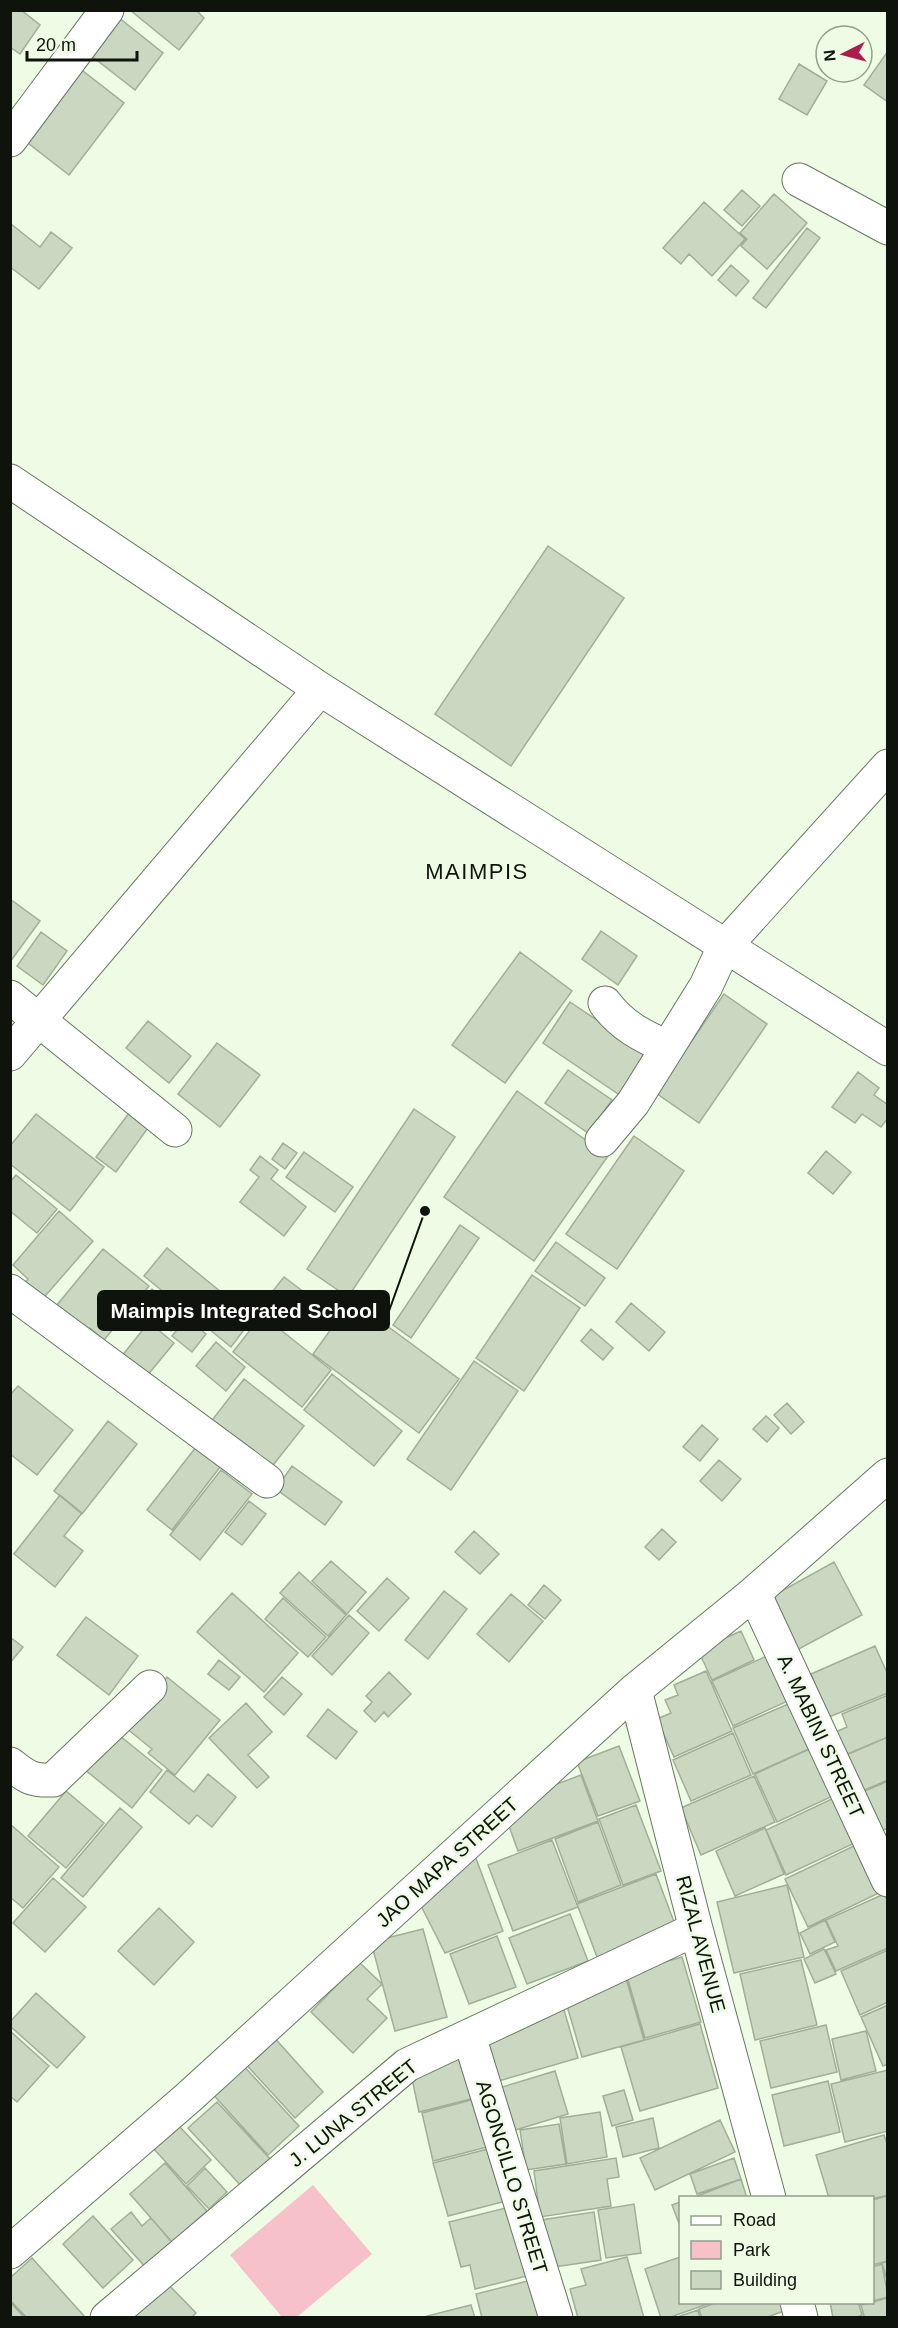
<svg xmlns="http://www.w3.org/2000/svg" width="898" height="2328" viewBox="0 0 898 2328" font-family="Helvetica,sans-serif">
<rect width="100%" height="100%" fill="#eefce5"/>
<path fill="#f6c1c9" d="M313,2185L372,2254L297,2317H282L230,2255Z"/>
<path fill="#cbd8c1" stroke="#a1ae98" stroke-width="1.5" d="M10,10H21L40,25L20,54L10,47Z
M130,10H196L204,18L179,50Z
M113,13L163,53L135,90L84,50Z
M888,51V102L864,85Z
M74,64L124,103L69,175L19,136Z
M799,64L827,81L807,115L779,99Z
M742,190L760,206L742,226L724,210Z
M774,194L807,223L767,269L741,246L747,239L740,233Z
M704,202L745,239L712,276L689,254L681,264L663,248Z
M11,224L40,247L51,232L72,248L39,289L10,267Z
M807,228L820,238L766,308L753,298Z
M731,265L749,281L736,296L718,280Z
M548,546L624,598L511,766L435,714Z
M10,899L40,921L10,962Z
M601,931L637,956L618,985L582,959Z
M41,932L67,951L43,985L17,966Z
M520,952L572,991L505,1083L452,1045Z
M724,994L767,1024L699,1123L656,1093Z
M570,1002L655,1059L627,1100L543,1043Z
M148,1021L191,1056L169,1083L126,1048Z
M217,1043L260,1075L220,1127L178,1094Z
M568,1070L612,1100L588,1133L545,1103Z
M858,1072L879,1088L874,1095L888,1105V1118L881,1127L862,1114L855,1123L832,1107Z
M517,1091L608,1156L534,1261L444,1197Z
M414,1109L455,1137L348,1297L307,1269Z
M129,1113L148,1128L116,1172L96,1157Z
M36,1114L104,1167L70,1211L10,1164V1146Z
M634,1136L684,1171L617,1269L566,1234Z
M283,1143L297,1153L285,1169L272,1159Z
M826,1151L851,1172L833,1194L808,1173Z
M304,1152L353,1187L335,1212L286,1177Z
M260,1156L278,1170L271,1179L306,1207L284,1236L240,1202L259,1177L250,1170Z
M16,1175L57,1209L37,1233L10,1211V1182Z
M59,1211L93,1241L40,1302L22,1286L28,1279L13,1265Z
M460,1225L479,1238L411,1338L393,1325Z
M556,1242L605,1278L585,1306L535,1271Z
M167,1248L253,1318L231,1347L144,1276Z
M103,1249L149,1286L104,1340L90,1328L81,1339L72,1317L57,1305Z
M532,1275L580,1308L524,1391L476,1358Z
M284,1277L305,1293L286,1317L265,1301Z
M152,1289L184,1315L171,1331L139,1304Z
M352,1300L459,1379L419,1433L313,1354Z
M631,1303L665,1332L649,1351L616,1322Z
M262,1315L331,1370L302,1407L233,1352Z
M187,1318L206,1334L192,1352L172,1336Z
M149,1322L174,1343L142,1382L117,1362Z
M591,1329L613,1348L603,1360L581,1341Z
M216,1342L245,1367L226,1391L196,1366Z
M474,1361L518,1391L451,1490L407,1459Z
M332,1374L402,1431L374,1466L304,1410Z
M244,1379L304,1426L270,1469L206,1428Z
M18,1386L73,1430L37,1475L10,1454V1395Z
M787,1403L804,1422L791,1434L774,1415Z
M766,1416L779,1428L767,1442L753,1429Z
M108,1421L137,1444L82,1514L54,1491Z
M702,1425L718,1439L700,1461L683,1447Z
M196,1447L220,1467L172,1530L147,1510Z
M719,1460L741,1479L722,1501L700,1481Z
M292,1466L342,1502L325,1525L276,1489Z
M221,1470L252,1494L200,1560L170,1535Z
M60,1495L82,1513L64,1536L83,1551L55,1587L14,1554Z
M249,1501L266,1514L242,1545L225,1532Z
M662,1529L676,1542L659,1560L645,1547Z
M474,1531L499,1554L480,1574L455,1552Z
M331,1561L366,1592L347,1614L312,1581Z
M834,1562L862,1615L797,1650L769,1598Z
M299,1572L346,1615L328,1636L280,1593Z
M387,1578L409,1598L379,1631L357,1611Z
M544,1585L561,1600L545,1619L528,1605Z
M444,1591L467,1609L428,1659L405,1640Z
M232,1593L298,1653L264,1692L197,1632Z
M511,1594L543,1621L509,1662L477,1634Z
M283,1598L326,1637L308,1657L265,1619Z
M349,1615L369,1633L332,1675L312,1656Z
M86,1617L138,1656L109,1695L57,1655Z
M741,1631L754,1660L712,1680L698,1650Z
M10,1637L23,1647L10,1663Z
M875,1646L888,1675V1693L829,1717L811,1674Z
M769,1655L790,1700L733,1726L712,1681Z
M219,1660L240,1677L229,1690L208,1674Z
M706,1671L732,1731L674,1757L657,1719L671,1713L665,1700L678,1695L674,1685Z
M389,1672L411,1694L388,1717L384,1712L375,1722L364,1711L372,1702L366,1696Z
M167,1677L220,1720L175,1775L148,1753L152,1749L126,1728Z
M282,1677L302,1694L284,1715L264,1697Z
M888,1695V1737L838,1758L829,1735L847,1727L842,1714Z
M793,1702L813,1747L753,1774L733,1728Z
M246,1703L272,1732L248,1755L269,1777L257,1788L209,1738Z
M328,1709L357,1732L336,1759L307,1736Z
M114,1731L162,1770L132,1808L84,1769Z
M733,1733L751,1775L691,1801L673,1760Z
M888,1737V1780L853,1795L837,1759Z
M619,1746L640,1801L598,1816L577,1762Z
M814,1747L835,1795L777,1822L755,1774Z
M167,1770L194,1792L208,1774L236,1797L212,1827L197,1815L189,1824L150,1792Z
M581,1775L598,1821L518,1851L505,1815L520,1798Z
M754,1776L775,1822L701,1855L681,1808Z
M888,1781V1828L870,1836L853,1796Z
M66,1791L104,1823L66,1868L28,1836Z
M836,1797L857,1842L786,1875L766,1830Z
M636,1805L661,1871L623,1885L599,1819Z
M120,1808L142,1827L83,1897L61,1878Z
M598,1822L621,1885L578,1902L555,1839Z
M10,1824L59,1867L23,1908L10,1897Z
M765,1828L784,1874L735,1896L716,1851Z
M552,1840L578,1907L513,1931L488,1865Z
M858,1844L881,1892L808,1927L785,1879Z
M474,1853L503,1931L445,1953L418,1900Z
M656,1874L676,1927L597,1957L577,1904Z
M53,1878L86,1907L45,1952L13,1923Z
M787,1885L804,1957L734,1973L717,1902Z
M884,1894L888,1901V1948L836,1971L826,1950L838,1946L826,1920Z
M159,1908L194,1942L154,1985L118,1951Z
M570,1914L588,1961L527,1984L509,1938Z
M825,1920L835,1942L810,1954L800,1933Z
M423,1929L447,2017L395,2031L371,1942Z
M497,1936L516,1987L469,2004L450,1954Z
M824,1949L836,1974L815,1983L804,1959Z
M888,1950V2002L860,2015L841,1971Z
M682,1957L701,2022L645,2038L626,1973Z
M801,1960L817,2025L755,2040L740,1974Z
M359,1962L382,1984L367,1999L387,2018L353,2053L311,2012Z
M625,1975L644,2040L582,2057L563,1992Z
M36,1993L85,2037L57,2068L10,2026V2022Z
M562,2003L578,2058L495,2082L486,2037Z
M888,2005V2064L883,2066L861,2017Z
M700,2024L718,2088L640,2111L621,2047Z
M826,2025L837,2072L771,2088L760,2041Z
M10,2031L49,2066L17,2102L10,2096Z
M866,2031L876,2071L841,2080L832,2039Z
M271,2034L323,2092L295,2118L242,2060Z
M466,2044L479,2097L419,2112L410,2069Z
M240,2062L299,2126L268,2155L209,2090Z
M888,2070V2131L845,2142L831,2084Z
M555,2071L568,2114L512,2131L499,2088Z
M828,2081L840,2132L784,2146L772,2095Z
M624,2090L633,2120L612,2126L603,2096Z
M479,2098L491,2146L433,2161L422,2113Z
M217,2102L272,2161L243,2188L188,2128Z
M600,2112L607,2157L567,2164L560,2118Z
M653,2118L659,2148L623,2157L616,2127Z
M720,2120L735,2152L655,2190L640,2158Z
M559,2124L566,2164L526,2170L520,2130Z
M178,2125L211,2160L186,2184L153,2148Z
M884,2135L888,2147V2195L872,2199V2198H829L816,2155Z
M492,2148L506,2201L448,2216L433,2163Z
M616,2158L619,2177L607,2179L611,2206L540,2217L534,2171Z
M734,2158L741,2179L697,2194L690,2174Z
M165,2163L207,2211L172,2242L130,2194Z
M205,2168L227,2192L209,2209L187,2186Z
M741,2179L747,2198H692Z
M888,2196V2261L872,2265V2200Z
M680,2202V2226L672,2205Z
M634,2204L641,2253L606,2258L598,2210Z
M510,2207L527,2276L475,2289L470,2265L461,2267L449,2222Z
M131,2212L142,2226L151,2218L175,2246L148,2270L111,2229Z
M594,2212L601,2260L548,2268L541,2220Z
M93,2216L133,2260L103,2288L63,2244Z
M627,2257L644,2318H578L570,2289L586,2285L581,2269Z
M680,2257V2302H713L668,2318H661L645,2269Z
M32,2258L85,2317V2318H27L10,2300V2278Z
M888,2261V2283L882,2263Z
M882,2264L888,2297L872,2301V2267Z
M536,2279L546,2318H482L476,2294Z
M164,2280L196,2313L191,2318H128Z
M888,2298V2318H860L864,2316L861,2305Z
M10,2302L25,2318H10Z
M718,2302H781L784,2311L765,2318H702L699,2309Z
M830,2302H867L859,2305L862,2315L855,2318H833Z
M471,2305L475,2318H427V2316Z
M698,2310L700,2318H681L680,2316Z"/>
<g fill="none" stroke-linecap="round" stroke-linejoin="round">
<g stroke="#697661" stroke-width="35">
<path id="minor" d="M10,140L107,10
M799,180L888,228
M10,481L320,689L888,1049
M10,997L175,1130
M605,1003C621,1025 643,1037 668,1047L706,986L724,947L888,766
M10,1054L320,689
M602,1140L633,1103L668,1047
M10,1291L267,1481
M754,1593L888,1880
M635,1690L696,1929L769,2198
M10,1764C27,1777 31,1781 53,1780L150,1687
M469,2036L556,2318
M10,2252L189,2097L635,1690L754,1593L888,1475
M797,2302L801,2318
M107,2318L407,2065L696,1929"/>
</g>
<use href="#minor" stroke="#fff" stroke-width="33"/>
</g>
<g text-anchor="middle" stroke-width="5" stroke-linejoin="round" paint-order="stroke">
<g font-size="20" fill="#0e130b" stroke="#eefce5">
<text transform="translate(821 1736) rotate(65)" y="7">A. MABINI STREET</text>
<text transform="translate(447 1862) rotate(-42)" y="7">JAO MAPA STREET</text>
<text transform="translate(701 1944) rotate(75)" y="7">RIZAL AVENUE</text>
<text transform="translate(353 2113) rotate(-39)" y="7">J. LUNA STREET</text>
<text transform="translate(512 2177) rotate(73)" y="7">AGONCILLO STREET</text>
</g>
<g font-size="22" letter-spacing="1.5" fill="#0e130b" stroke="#eefce5">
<text x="477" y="879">MAIMPIS</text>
</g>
</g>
<path fill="none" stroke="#0e130b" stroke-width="2" d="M425 1211L389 1311"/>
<circle fill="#0e130b" stroke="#eefce5" stroke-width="2" cx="425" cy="1211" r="6"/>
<rect fill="#0e130b" stroke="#0e130b" stroke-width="2" x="98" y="1291" width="291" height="39" rx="6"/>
<g font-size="21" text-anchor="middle" font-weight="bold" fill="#fff">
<text x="244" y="1318">Maimpis Integrated School</text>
</g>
<rect width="898" height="2328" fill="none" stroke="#0e130b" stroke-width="24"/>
<rect x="679" y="2196" width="195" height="108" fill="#eefce5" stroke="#949f8e" stroke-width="1.5"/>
<rect x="691" y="2216" width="30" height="9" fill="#ffffff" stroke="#949f8e" stroke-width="1.5"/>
<text x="733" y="2226" font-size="18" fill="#0e130b">Road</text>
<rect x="691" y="2241" width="30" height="18" fill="#f6c1c9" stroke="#949f8e" stroke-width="1.5"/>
<text x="733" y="2256" font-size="18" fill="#0e130b">Park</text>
<rect x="691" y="2271" width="30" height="18" fill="#cbd8c1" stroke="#949f8e" stroke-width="1.5"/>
<text x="733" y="2286" font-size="18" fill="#0e130b">Building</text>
<g transform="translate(844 54) rotate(264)"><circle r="28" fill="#eefce5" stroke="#949f8e" stroke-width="1.5"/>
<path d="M0-4.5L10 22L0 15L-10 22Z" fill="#ae1c4b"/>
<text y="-9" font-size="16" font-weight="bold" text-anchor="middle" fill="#0e130b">N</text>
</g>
<path d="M27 51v9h110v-9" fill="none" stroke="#0e130b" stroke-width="3"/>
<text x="36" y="51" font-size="18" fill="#0e130b" stroke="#eefce5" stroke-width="4.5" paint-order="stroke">20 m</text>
</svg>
